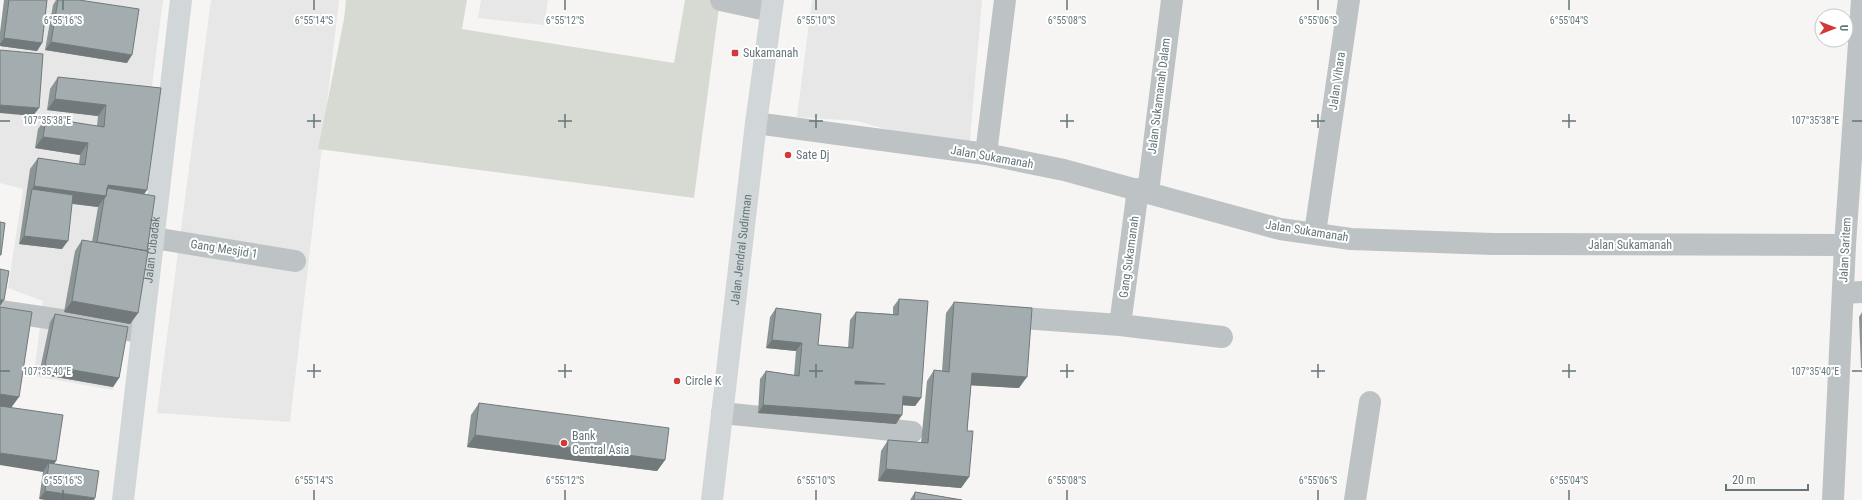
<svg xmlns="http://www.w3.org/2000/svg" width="1862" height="500" viewBox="0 0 1862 500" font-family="'Roboto Condensed',sans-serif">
<rect width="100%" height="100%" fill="#f6f5f3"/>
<path fill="#e6e7e6" d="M7,0H163L113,390L34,376L43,301L8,288L23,189L0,183V58Z
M211,0H339L290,422L157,413Z
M481,0H548L544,25L478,18Z
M812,0H982L969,152L857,121L797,117Z"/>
<path fill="#d7dad2" d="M346,0H467L462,29L674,63L685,0H720L694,198L318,149L344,19Z"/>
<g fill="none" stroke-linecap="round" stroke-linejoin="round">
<path stroke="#bdc2c4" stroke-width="22" d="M721,0L771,11
M756,123L986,154L1064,170L1280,229L1351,239L1493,244L1845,245
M986,154L1005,0
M1148,192L1172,0
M1315,233L1349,0
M154,238L295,261
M1843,293L1862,292
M0,311L142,332
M1022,318L1120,325L1222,337
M1120,325L1138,189
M722,413L912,432
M1355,500L1370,402
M1833,500L1845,245L1862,0"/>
<g stroke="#d1d6d8" stroke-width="22">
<path id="s1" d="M123,500L181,0"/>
<path id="s2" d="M712,500L756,123L773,0"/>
</g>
</g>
<path fill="#8c9596" d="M4,0H47L42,43L37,51L0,46V32Z
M56,0H79L127,63L45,50L53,5Z
M58,77L161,88L144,194L147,251L138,313L130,324L64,312L75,251L82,240L92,242L98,207L72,204L62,249L19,244L30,169L38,158L79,164L80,155L35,148L38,129L46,118L97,126L98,116L47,110L50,89Z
M899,299L921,398L915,406L903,405L896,424L758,413L760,379L766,371L794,375L796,351L766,348L770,317L776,308L818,345L848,348L850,320L856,312L893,314V307Z
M954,302L1019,388L971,385L967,431L969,477L961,488L878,481L881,451L888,440L921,443L927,381L934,370L942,371L946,313Z
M1862,312V368H1861L1859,317Z
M55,314L119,378L113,387L39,374L50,322Z
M479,403L665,460L657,471L467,447L471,415Z
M11,408L56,461L54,464L99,471L39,499L43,472Z
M915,492L962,500H910Z"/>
<path fill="#72797a" d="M4,38L42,43L37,51L0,46V44Z
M51,42L132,55L127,63L45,50Z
M55,99L106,105L98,116L47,110Z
M0,105L39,108L33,116L0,113Z
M43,137L88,143L80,155L35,148Z
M108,185L147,190L139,202L105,197L98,207L30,198L32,189L34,186Z
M24,236L68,241L62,249L19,244Z
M0,300H4L0,306Z
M72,301L138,313L130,324L64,312Z
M772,340L802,343L796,351L766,348Z
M45,365L119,378L113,387L39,374Z
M972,373L1027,377L1019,388L964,385Z
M855,381L885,384L849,389Z
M0,394L19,397L11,408L0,407Z
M903,396L921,398L915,406L897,405Z
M763,405L902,415L896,424L758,413Z
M475,435L665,460L657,471L467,447Z
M0,453L56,461L48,472L49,463L43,472L0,465Z
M886,469L969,477L961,488L878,481Z
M45,491L95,498L94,500H45L39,499Z"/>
<path fill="#a3adaf" stroke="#72797a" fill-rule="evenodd" d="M9,0H47L42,43L4,38Z
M58,0H79L139,9L132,55L51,42Z
M0,50L43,54L39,108L0,105Z
M58,77L161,88L147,190L108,185L106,196L34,186L38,158L85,165L88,143L43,137L46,118L104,127L106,105L55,99Z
M107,188L155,196L147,251L97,242L104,199L106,196Z
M32,189L73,195L68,241L24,236Z
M0,222L5,223L1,255H0Z
M82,240L148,251L138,313L72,301Z
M0,269L9,271L4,300H0Z
M899,299L928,301L921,398L903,396L902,415L763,405L766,371L799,376L802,343L772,340L776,308L821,314L818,345L853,348L856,312L898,315ZM855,381L885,384H855Z
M954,302L1032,308L1027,377L972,373L967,431H973L969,477L886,469L888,440L928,443L934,370L949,372Z
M0,307L32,312L19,397L0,394Z
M55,314L128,327L119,378L45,365Z
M479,403L669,428L665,460L475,435Z
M0,406L63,415L56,461L0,453Z
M49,463L99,471L95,498L45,491Z
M915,492L962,500H914Z"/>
<path fill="none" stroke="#64767a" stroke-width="1.5" d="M63,0V10M314,0V10M565,0V10M816,0V10M1067,0V10M1318,0V10M1569,0V10M314,114V128M565,114V128M816,114V128M1067,114V128M1318,114V128M1569,114V128M0,121H10M307,121H321M558,121H572M809,121H823M1060,121H1074M1311,121H1325M1562,121H1576M1852,121H1862M314,364V378M565,364V378M816,364V378M1067,364V378M1318,364V378M1569,364V378M0,371H10M307,371H321M558,371H572M809,371H823M1060,371H1074M1311,371H1325M1562,371H1576M1852,371H1862M63,490V500M314,490V500M565,490V500M816,490V500M1067,490V500M1318,490V500M1569,490V500"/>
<g fill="#d03839" stroke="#fff" stroke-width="1.5">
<rect x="731" y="49" width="8" height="8" rx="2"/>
<circle cx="788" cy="155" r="4"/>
<circle cx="677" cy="381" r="4"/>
<circle cx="564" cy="443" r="4"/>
</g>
<g text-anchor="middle" stroke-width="4" stroke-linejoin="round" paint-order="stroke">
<g font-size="12" fill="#64767a" stroke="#fff" text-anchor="start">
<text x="743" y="57">Sukamanah</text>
<text x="796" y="159">Sate Dj</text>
<text x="685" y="385">Circle K</text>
<text x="572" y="440">Bank<tspan x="572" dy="14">Central Asia</tspan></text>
</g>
<g font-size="12" fill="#64767a" stroke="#fff">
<text transform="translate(1337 81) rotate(-82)" y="4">Jalan Vihara</text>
<text transform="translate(1159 96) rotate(-83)" y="4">Jalan Sukamanah Dalam</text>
<text transform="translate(992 157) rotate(10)" y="4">Jalan Sukamanah</text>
<text transform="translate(1307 231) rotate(9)" y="4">Jalan Sukamanah</text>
<text x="1630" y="249">Jalan Sukamanah</text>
<text transform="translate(224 249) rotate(9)" y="4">Gang Mesjid 1</text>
<text dy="4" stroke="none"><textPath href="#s1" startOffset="252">Jalan Cibadak</textPath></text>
<text dy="4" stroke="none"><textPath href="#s2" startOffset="252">Jalan Jendral Sudirman</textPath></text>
<text transform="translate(1845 250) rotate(-87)" y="4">Jalan Saritem</text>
<text transform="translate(1129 257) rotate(-82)" y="4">Gang Sukamanah</text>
</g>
</g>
<g font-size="10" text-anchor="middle" fill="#64767a" stroke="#fff" stroke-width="4" stroke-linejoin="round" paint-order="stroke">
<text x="63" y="24">6°55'16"S</text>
<text x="314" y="24">6°55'14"S</text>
<text x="565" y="24">6°55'12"S</text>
<text x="816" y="24">6°55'10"S</text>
<text x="1067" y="24">6°55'08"S</text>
<text x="1318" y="24">6°55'06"S</text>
<text x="1569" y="24">6°55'04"S</text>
<text x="1815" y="124">107°35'38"E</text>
<text x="47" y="124">107°35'38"E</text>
<text x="1815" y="375">107°35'40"E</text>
<text x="47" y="375">107°35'40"E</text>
<text x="63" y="484">6°55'16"S</text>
<text x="314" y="484">6°55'14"S</text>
<text x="565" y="484">6°55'12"S</text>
<text x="816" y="484">6°55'10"S</text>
<text x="1067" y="484">6°55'08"S</text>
<text x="1318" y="484">6°55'06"S</text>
<text x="1569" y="484">6°55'04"S</text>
</g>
<g transform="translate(1834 28) rotate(90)"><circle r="19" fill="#ffffff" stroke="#c1c8ca"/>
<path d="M0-3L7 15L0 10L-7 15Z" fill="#d03839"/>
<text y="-6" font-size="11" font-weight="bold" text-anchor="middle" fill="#64767a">U</text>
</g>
<path d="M1726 484v6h82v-6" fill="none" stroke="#64767a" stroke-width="2"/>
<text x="1732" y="484" font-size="12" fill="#64767a" stroke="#ffffff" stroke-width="3" paint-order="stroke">20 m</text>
</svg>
